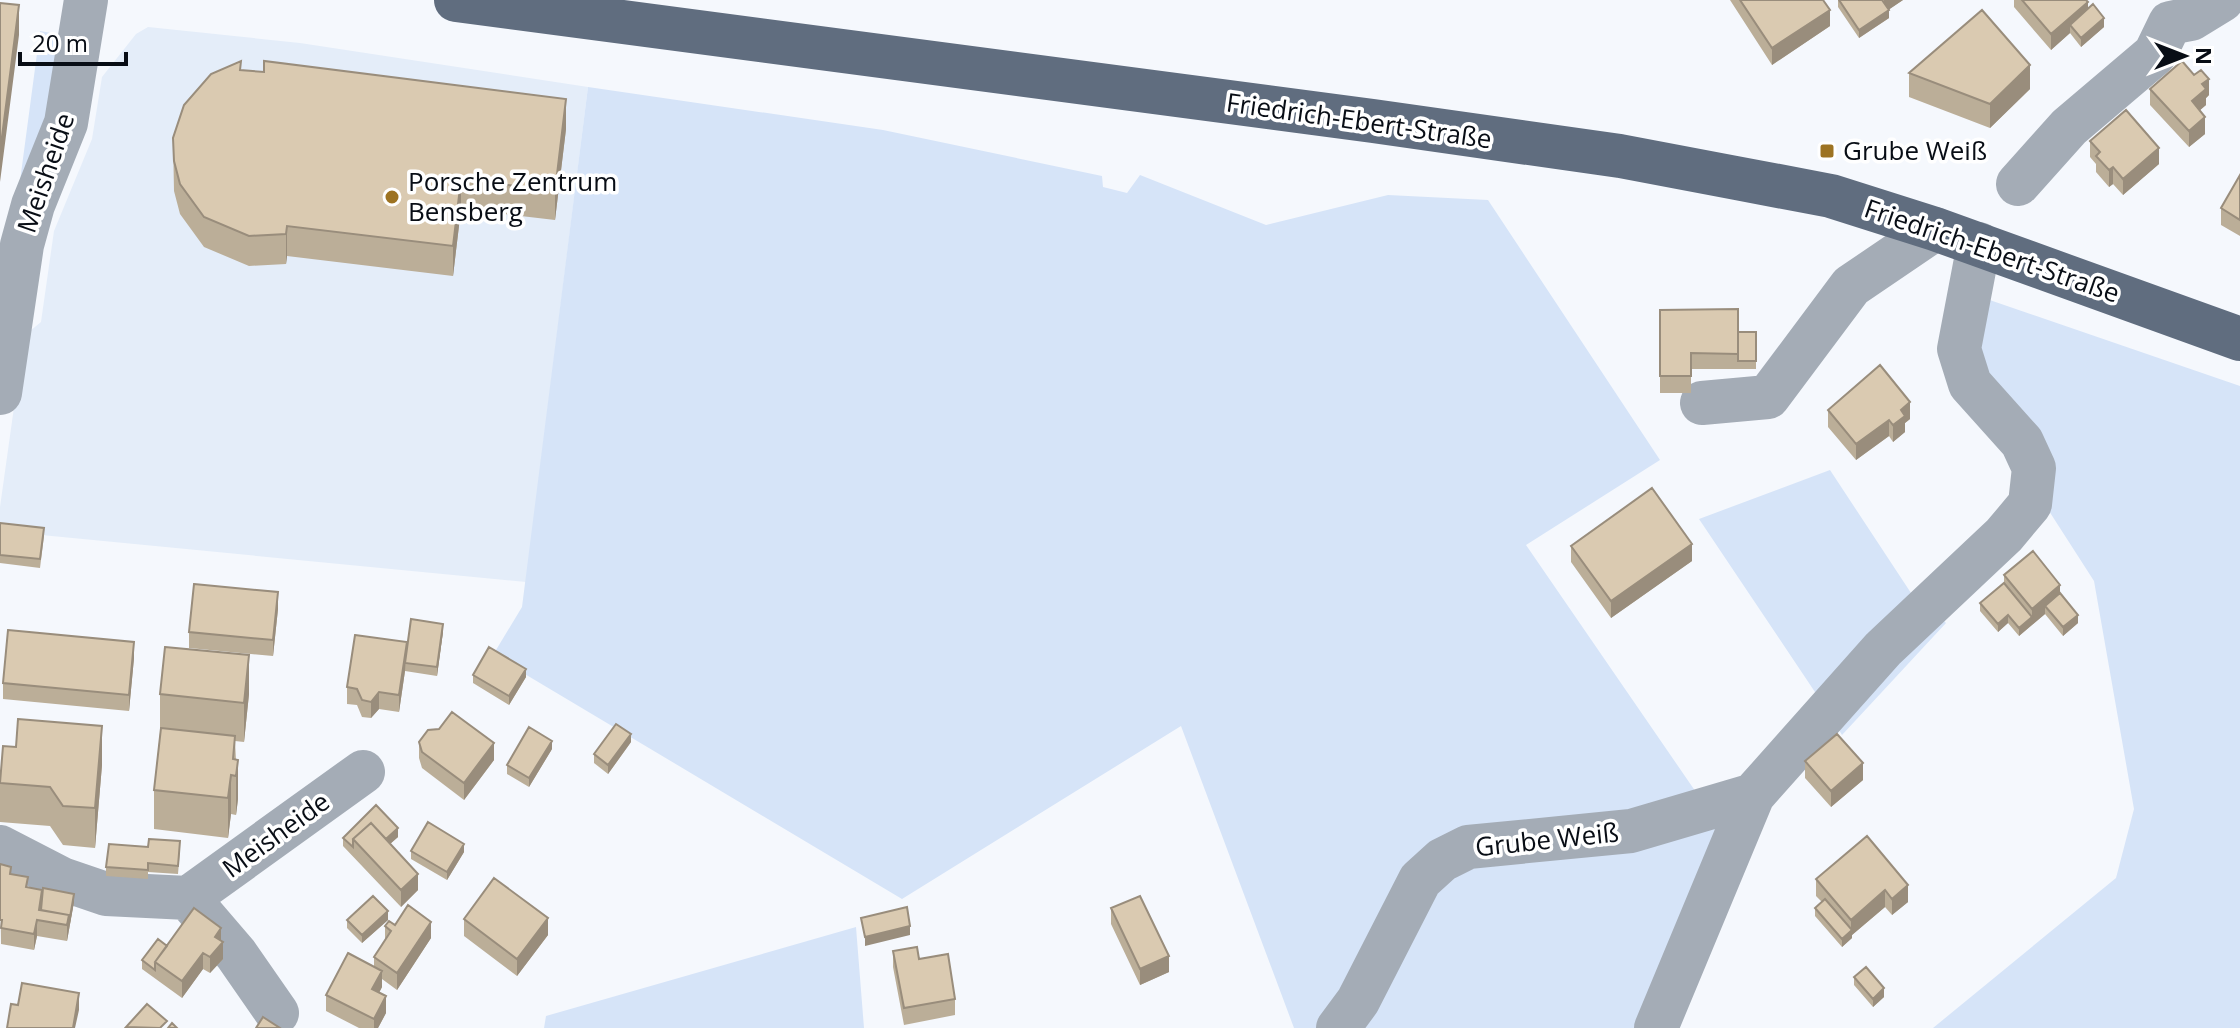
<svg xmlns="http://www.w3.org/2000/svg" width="2240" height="1028" viewBox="0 0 2240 1028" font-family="'Open Sans',sans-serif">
<rect width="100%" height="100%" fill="#f5f8fd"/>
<path fill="#e4edf9" d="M148,27L300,43L588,87L526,582L0,531V507L24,336L41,322L54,231L92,139L102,77L136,34Z"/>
<path fill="#d6e4f8" d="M40,31L57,34L56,88L18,196Z
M588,87L883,130L1102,176L1103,187L1127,193L1140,175L1266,225L1388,195L1488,200L1660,460L1526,545L1700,798L1462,838L1326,1028H1294L1181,726L902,899L493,655L522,607Z
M1978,296L2240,386V1028H1933L2116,878L2134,809L2094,581L2049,511L1982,391Z
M1830,470L1911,593L1821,701L1699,519Z
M1938,615L1946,623L1842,735L1836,725Z
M1718,826L1639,1028H1350L1446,870Z
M856,927L864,1028H544L546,1016Z"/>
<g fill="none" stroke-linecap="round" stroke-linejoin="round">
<path stroke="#a4acb6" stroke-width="44" d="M2018,184L2069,127L2155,54L2170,23L2191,19L2222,0
M0,393L22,245L33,205L66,123L86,0
M1702,403L1768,397L1851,286L1935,229
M0,847L62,879L106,894L188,898L363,772
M188,898L236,954L277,1013
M1338,1028L1358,1001L1420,880L1442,860L1468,847L1631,831L1753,795
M1656,1028L1753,795L1883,649L2004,535L2030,504L2034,468L2022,442L1970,384L1959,349L1979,244"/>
<path stroke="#606d7f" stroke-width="44" d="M456,0L1373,121L1620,156L1736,178L1831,196L1935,229L2240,339"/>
</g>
<path fill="#bbae98" d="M1730,0H1823L1830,26L1772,65Z
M1838,0H1903L1889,9V18L1859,38L1838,7Z
M2014,0H2086L2088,9L2104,27L2081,47L2070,33L2051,50L2014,7Z
M241,70L566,129L555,220L461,209L453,276L287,256L286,264L249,266L204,247L180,214L174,191L173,138Z
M1909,73L2030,89L1990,128L1909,97Z
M2150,89L2209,95L2206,98V105L2200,110L2205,134L2189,147L2150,105Z
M2090,141L2159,164L2123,195L2113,184L2109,187L2096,172V164L2090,157Z
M2240,175V236L2221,225V208Z
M1660,310L1738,332H1756V369H1691V393H1660Z
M1828,410L1910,419L1905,423V432L1893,442L1889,436L1856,460L1828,427Z
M0,523L44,536L40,568L0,563Z
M1571,546L1692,561L1611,618L1571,562Z
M2004,575L2060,593L2078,623L2063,636L2045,614L2019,636L2008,623L1998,632L1980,611V603L2004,583Z
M278,609L273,656L189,648V632Z
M443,632L437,676L405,671L399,712L379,709L371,718L362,717L357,705L347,704V687Z
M134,658L129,711L3,699V683Z
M473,675L526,677L509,705L473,683Z
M160,694H249L244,742L235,741L238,799L236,815L231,814L228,838L154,829V790L160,733Z
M419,742L494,760L464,800L422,768L419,758Z
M631,742L608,774L594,763V754Z
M552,749L529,787L507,774V765Z
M1805,761L1863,780L1831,807L1805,778Z
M102,765L95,848L63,845L50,826L0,822V773Z
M1867,836L1908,902L1892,915L1885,907L1852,935V938L1842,947L1815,916V908L1822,902L1816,896V879Z
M398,837L390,844L418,890L401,907L343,846V838Z
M180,850L178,874L148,872V879L106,876V867Z
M411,851L464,852L447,880L411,859Z
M0,864L28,887L74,902L67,941L37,936L34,950L1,944Z
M1111,908L1169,972L1140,985L1111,924Z
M464,919L548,935L517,976L464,936Z
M347,920H388L362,943L347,928Z
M395,925L431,938L397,990L382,979V987L379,993L386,1013L378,1028H359L326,1011V995L374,967V957L385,940V926Z
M221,941L223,959L210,973L203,969L182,998L142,969V960L167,946Z
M893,951L919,959L955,999V1015L904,1025L893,967Z
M1854,977L1884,997L1873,1007L1854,985Z"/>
<path fill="#998d7c" d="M1884,0H1903L1884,13Z
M2088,2V19L2070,25V33L2051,50V34Z
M19,5V35L0,182V152Z
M1830,10V26L1772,65V48Z
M1889,10V18L1859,38V30Z
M2104,18V27L2081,47V38Z
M2030,65V89L1990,128V104Z
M2209,79V95L2206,98V105L2192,117V101L2202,84Z
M566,99V129L555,220V191Z
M2205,117V134L2189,147V131Z
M2159,148V164L2123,195V179Z
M2113,167V184L2109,187V170Z
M461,179V209L453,276V246Z
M287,226V256L286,264V234Z
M1910,402V419L1905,423V432L1893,442V425L1901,410Z
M1889,420V436L1856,460V444Z
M1692,544V561L1611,618V601Z
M2060,585V601L2045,606V614L2019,636V628L2032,617V609Z
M278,592V609L273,656V640Z
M2008,615V623L1998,632V624Z
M2078,615V623L2063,636V627Z
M443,624V632L437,676V667Z
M134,642V658L129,711V695Z
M407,642L405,671L399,712V695Z
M249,655V694L244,742V703Z
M526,669V677L509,705V696Z
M379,692V709L371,718V702Z
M102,726V765L95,848V808Z
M631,734V742L608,774V765Z
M552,741V749L529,787V778Z
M494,743V760L464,800V783Z
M238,760V799L236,815V776Z
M1863,763V780L1831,807V791Z
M231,775V814L228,838V798Z
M398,828V837L382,851V843Z
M464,844V852L447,880V872Z
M418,874V890L401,907V890Z
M1908,885V902L1892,915V899Z
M1885,890V907L1852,935V938L1842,947V939L1851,931V920Z
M74,894V902L67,941V925Z
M388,911V920L362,943V935Z
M548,918V935L517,976V959Z
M37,920V936L34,950V934Z
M431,922V938L397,990V973Z
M910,926V935L865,946V937Z
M221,928V944L223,942V959L210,973V957L215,937Z
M203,953V969L182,998V981Z
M1169,956V972L1140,985V969Z
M382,971V987L372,1006V989Z
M1884,988V997L1873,1007V999Z
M79,993V1010L75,1028H73Z
M386,996V1013L378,1028H374V1019Z"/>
<path fill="#dacab1" stroke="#998d7c" stroke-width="2" d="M1740,0H1823L1830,10L1772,48Z
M1839,0H1882L1889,10L1859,30Z
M2022,0H2086L2088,2L2051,34Z
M0,3L19,5L0,152Z
M2093,4L2104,18L2081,38L2070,25Z
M1982,10L2030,65L1990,104L1909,73Z
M241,61L240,70L264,72V61L566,99L555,191L461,179L453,246L287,226L286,234L249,236L204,217L180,184L174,161L173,138L184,105L211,74Z
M2182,61L2194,75L2201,70L2209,79L2202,84L2206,89L2192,101L2205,117L2189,131L2150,89Z
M2126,110L2159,148L2123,179L2113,167L2109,170L2096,156L2100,152L2090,141Z
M2240,175V220L2221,208Z
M1738,309V354L1691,353V376H1660V310Z
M1738,332H1756V361H1738Z
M1880,365L1910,402L1901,410L1905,416L1893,425L1889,420L1856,444L1828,410Z
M1652,488L1692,544L1611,601L1571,546Z
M0,523L44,528L40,559L0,555Z
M2033,551L2060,585L2032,609L2004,575Z
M2004,583L2032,617L2019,628L2008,615L1998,624L1980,603Z
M194,584L278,592L273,640L189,632Z
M2060,593L2078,615L2063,627L2045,606Z
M411,619L443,624L437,667L405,663Z
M8,630L134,642L129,695L3,683Z
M355,635L407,642L399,695L379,692L371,702L362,700L357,689L347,687Z
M165,647L249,655L244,703L160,694Z
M489,647L526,669L509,696L473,675Z
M452,712L494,743L464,783L422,752L419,742L428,730L439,729Z
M18,719L102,726L95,808L63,806L50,787L0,783L3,746L16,747Z
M616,724L631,734L608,765L594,754Z
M529,727L552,741L529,778L507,765Z
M161,728L235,736L233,759L238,760L236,776L231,775L228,798L154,790Z
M1837,734L1863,763L1831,791L1805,761Z
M376,805L398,828L386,839L371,823L353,839V847L343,838Z
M428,822L464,844L447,872L411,851Z
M371,823L418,874L401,890L353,839Z
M1867,836L1908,885L1892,899L1885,890L1851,920L1816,879Z
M149,839L180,841L178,866L148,863V870L106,867L109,844L148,847Z
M0,864L11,867L10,874L28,877L26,887L42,890L39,910L69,915L67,925L37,920L34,934L1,928L2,920H0Z
M494,878L548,918L517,959L464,919Z
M43,888L74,894L69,923V915L41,910Z
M373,896L388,911L362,935L347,920Z
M1140,896L1169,956L1140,969L1111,908Z
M1825,899L1852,930L1842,939L1815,908Z
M408,905L431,922L397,973L374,957L391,931L385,926L389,921L395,925Z
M907,907L910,926L865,937L861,918Z
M194,908L221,928L215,937L223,942L210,957L203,953L182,981L155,962Z
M158,939L167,946L155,962V970L142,960Z
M917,947L919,959L948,954L955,999L904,1008L893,951Z
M348,953L382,971L372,989L386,996L374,1019L326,995Z
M1866,967L1884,988L1873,999L1854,977Z
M22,983L79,993L73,1028H7L11,1004L18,1005Z
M147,1004L167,1021L160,1028L126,1027Z
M263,1017L280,1028H256Z
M172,1023L177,1028H168Z"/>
<g fill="#9d7322" stroke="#fff" stroke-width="3">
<rect x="1819" y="143" width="16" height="16" rx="4"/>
<circle cx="392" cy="197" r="8"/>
</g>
<g text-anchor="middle" stroke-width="7" stroke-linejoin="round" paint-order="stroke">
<g font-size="26" fill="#080d15" stroke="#fff">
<text transform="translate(1359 121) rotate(8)" y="9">Friedrich-Ebert-Straße</text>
<text transform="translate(46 173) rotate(-71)" y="9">Meisheide</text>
<text transform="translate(1992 251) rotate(19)" y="9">Friedrich-Ebert-Straße</text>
<text transform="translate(276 835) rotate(-36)" y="9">Meisheide</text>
<text transform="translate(1547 840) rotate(-6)" y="9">Grube Weiß</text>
</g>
<g font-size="26" fill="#080d15" stroke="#fff" text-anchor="start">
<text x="1843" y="160">Grube Weiß</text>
<text x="408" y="191">Porsche Zentrum<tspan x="408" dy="30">Bensberg</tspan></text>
</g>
</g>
<g transform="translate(2184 56) rotate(90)" stroke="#ffffff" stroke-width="6" paint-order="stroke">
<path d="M0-6L14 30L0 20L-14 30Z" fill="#080d15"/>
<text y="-12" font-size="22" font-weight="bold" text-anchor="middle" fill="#080d15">N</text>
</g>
<path d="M20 52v12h106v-12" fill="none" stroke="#080d15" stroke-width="4"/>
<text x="32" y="52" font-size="24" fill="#080d15" stroke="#ffffff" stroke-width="6" paint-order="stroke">20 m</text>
</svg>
